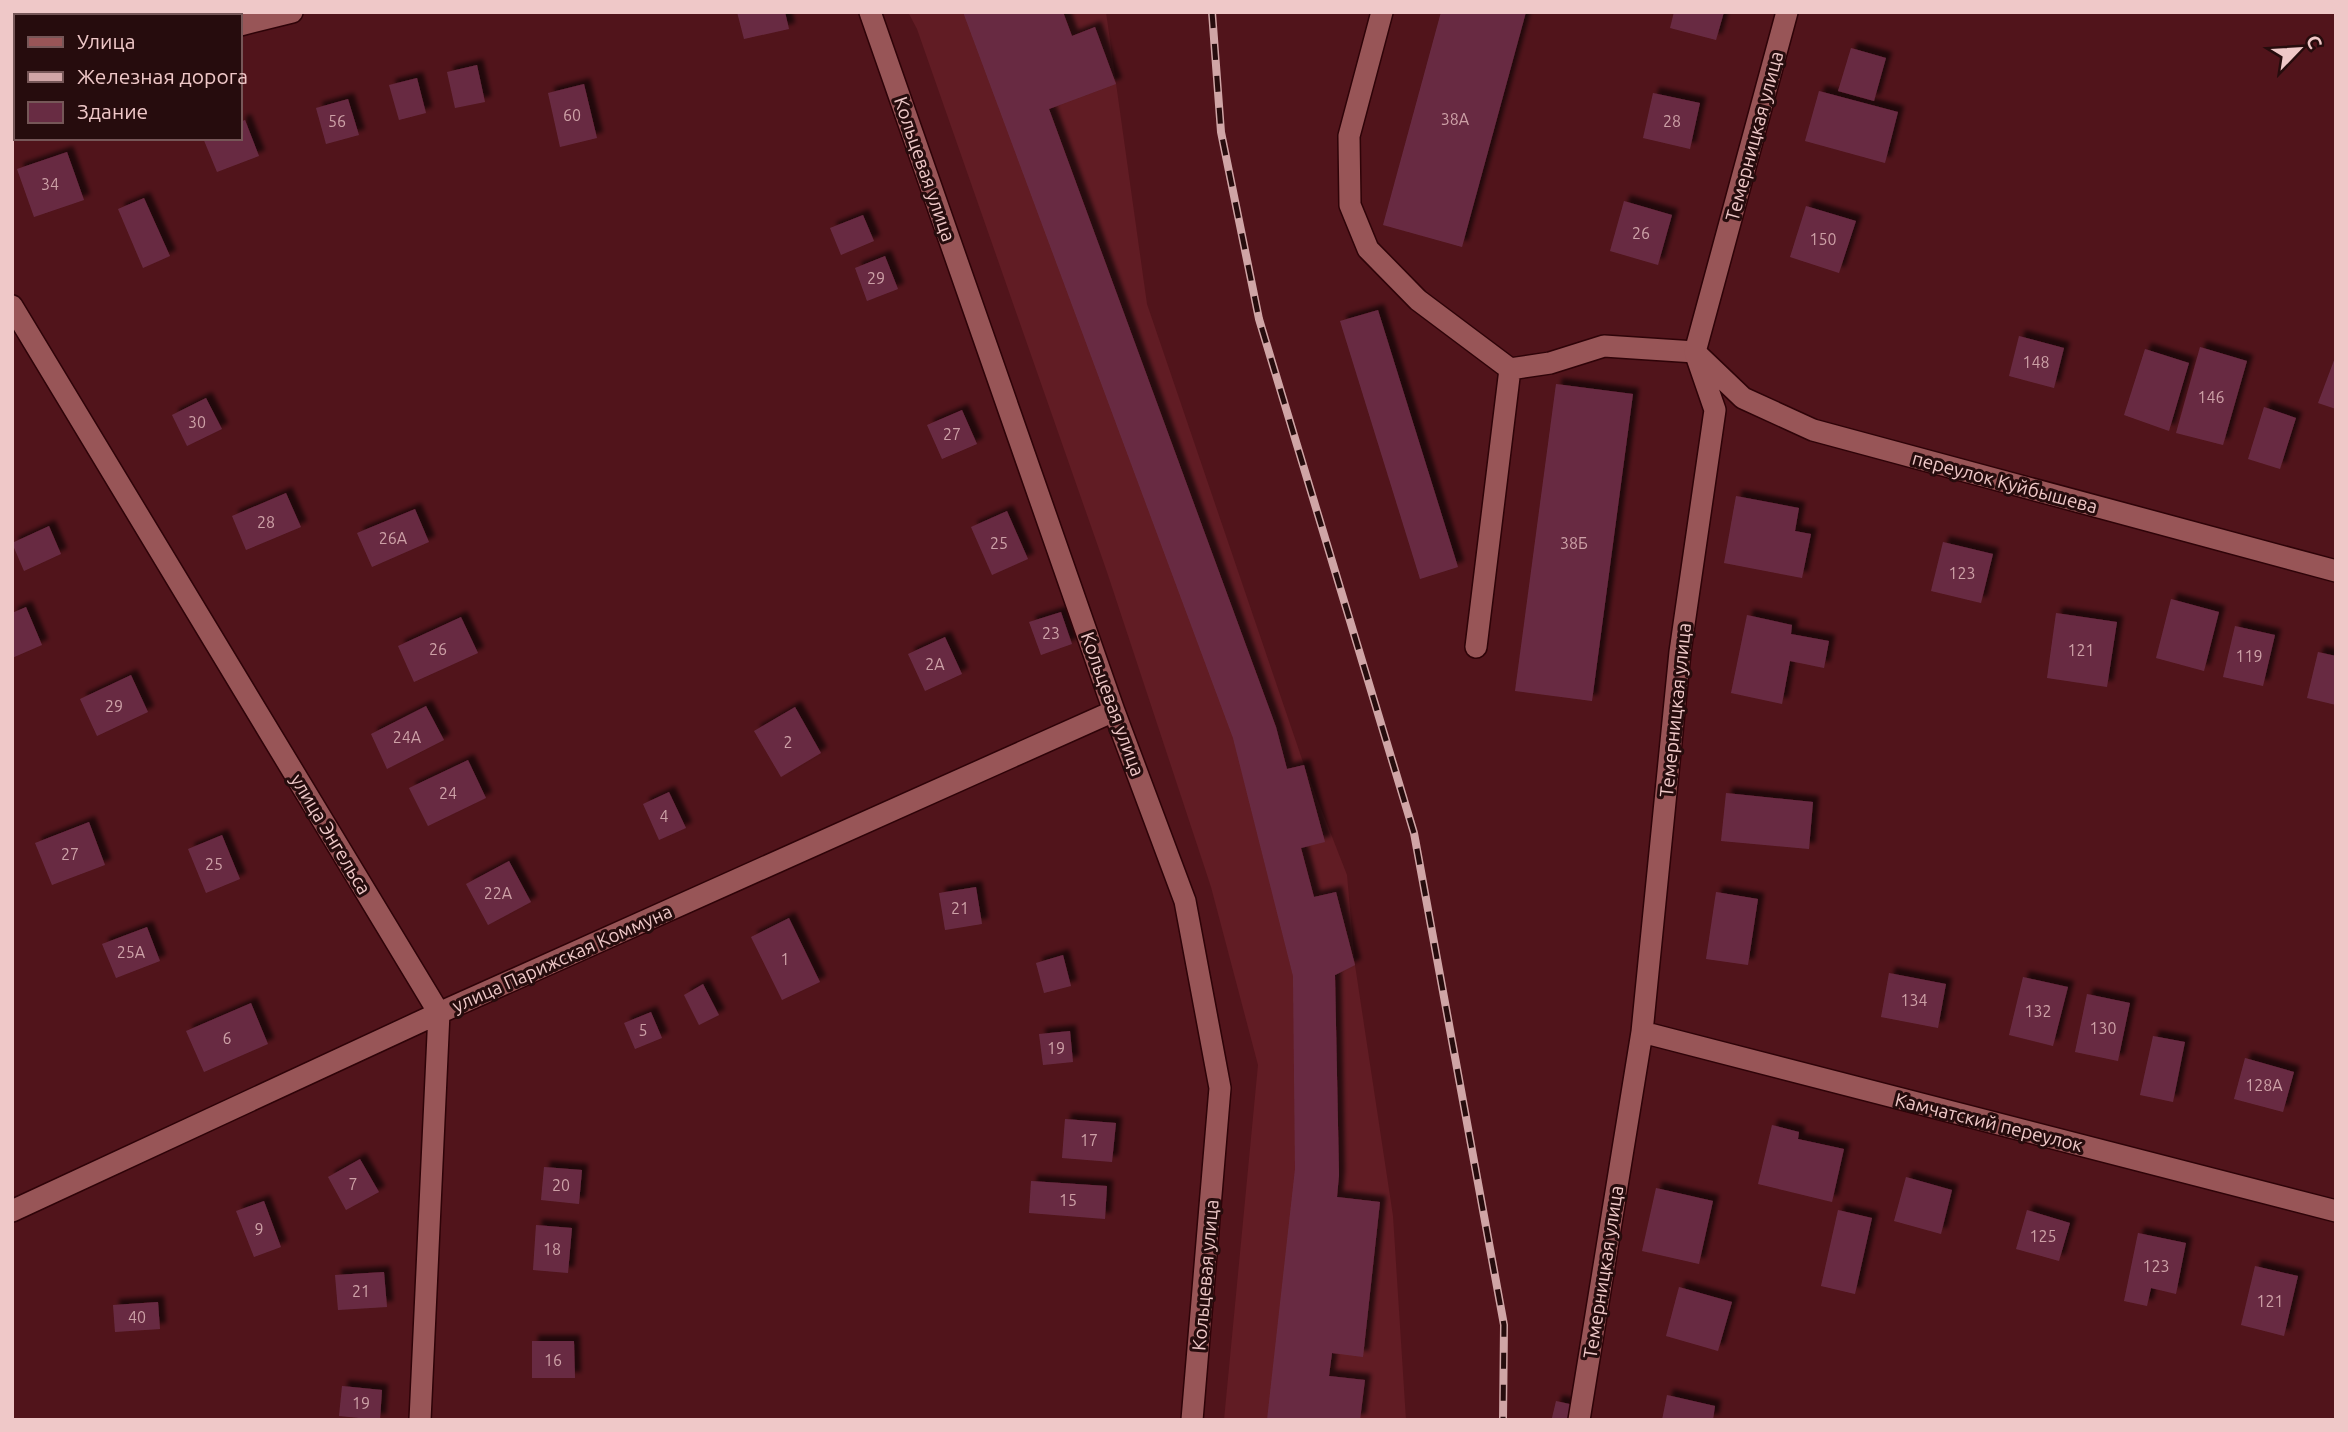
<svg xmlns="http://www.w3.org/2000/svg" width="2348" height="1432" viewBox="0 0 2348 1432" font-family="Ubuntu,sans-serif">
<defs>
<filter id="shadow"><feDropShadow dx="6" dy="-6" stdDeviation="2" flood-color="#0009"/></filter>
</defs>
<rect width="100%" height="100%" fill="#51141b"/>
<path fill="#611c24" d="M908,12H1106L1147,304L1304,765L1347,875L1355,965L1393,1216L1406,1420H1224L1258,1065L1211,887L1107,572L917,29Z"/>
<path fill="#682c43" filter="url(#shadow)" d="M737,12H785L789,29L744,39Z
M963,12H1063L1072,36L1095,27L1116,84L1049,109L1276,727L1287,769L1304,765L1325,842L1301,848L1314,897L1336,892L1355,965L1335,975L1339,1175L1337,1197L1380,1202L1363,1357L1332,1353L1329,1376L1365,1380L1360,1420H1267L1295,1169L1293,976L1233,738Z
M1441,12H1526L1462,247L1383,225Z
M1674,12H1724L1716,40L1670,28Z
M1851,48L1886,58L1874,101L1838,91Z
M477,65L485,102L455,108L447,72Z
M417,78L426,113L399,120L389,85Z
M584,84L597,138L560,147L548,93Z
M1819,91L1898,112L1885,163L1805,141Z
M1653,93L1700,103L1690,149L1643,138Z
M348,99L359,135L326,144L316,108Z
M245,120L259,156L217,172L203,138H240V122Z
M67,152L84,200L34,217L17,169Z
M144,198L170,256L143,268L118,209Z
M1624,201L1672,215L1658,265L1610,251Z
M1806,206L1856,221L1839,273L1790,257Z
M863,215L874,241L841,255L830,228Z
M885,256L898,289L867,301L855,268Z
M1378,310L1458,567L1420,579L1340,321Z
M2019,336L2064,348L2054,388L2009,376Z
M2200,347L2247,361L2223,445L2176,433Z
M2145,349L2189,363L2169,431L2124,415Z
M2336,355V409L2318,403Z
M1556,384L1633,394L1592,701L1515,691Z
M206,398L222,429L187,446L172,415Z
M2264,407L2296,418L2280,469L2248,459Z
M962,410L977,444L942,459L927,425Z
M286,493L301,527L246,550L232,516Z
M1736,496L1799,508L1795,531L1811,534L1802,578L1724,563Z
M415,509L429,542L372,567L357,533Z
M1007,511L1028,559L992,575L971,527Z
M49,526L61,554L24,571L12,543Z
M1943,542L1993,554L1981,603L1931,591Z
M2171,599L2219,612L2204,671L2156,658Z
M26,607L42,645L12,658V613Z
M1061,612L1072,644L1041,655L1029,622Z
M2056,613L2117,622L2107,687L2047,678Z
M1747,615L1792,625L1791,634L1829,641L1824,668L1790,661L1782,704L1731,693Z
M461,617L478,653L414,682L398,646Z
M2235,626L2275,635L2263,686L2223,677Z
M945,637L962,674L925,691L908,654Z
M2318,652L2336,656V705L2307,698Z
M131,675L148,712L97,736L80,699Z
M426,706L444,740L387,769L371,734Z
M795,707L821,753L781,777L754,731Z
M468,760L486,798L428,826L409,788Z
M669,792L686,828L659,840L643,804Z
M1726,793L1813,802L1809,849L1721,841Z
M89,822L105,865L52,885L35,843Z
M222,835L240,879L206,893L188,849Z
M509,861L531,902L488,925L466,884Z
M976,887L982,924L945,930L939,893Z
M1716,892L1758,899L1748,965L1706,959Z
M789,918L820,982L782,1000L751,937Z
M147,927L160,961L116,978L102,944Z
M1063,955L1071,986L1044,993L1036,963Z
M1889,973L1946,984L1938,1028L1881,1017Z
M2023,977L2068,987L2053,1046L2009,1035Z
M703,984L719,1015L699,1025L684,995Z
M2087,994L2130,1003L2118,1061L2075,1052Z
M251,1003L268,1044L204,1072L186,1031Z
M651,1012L662,1038L635,1049L624,1023Z
M1070,1031L1073,1062L1043,1065L1039,1034Z
M2153,1036L2185,1042L2173,1102L2140,1095Z
M2245,1058L2294,1072L2283,1112L2234,1099Z
M1065,1119L1116,1123L1112,1162L1062,1158Z
M1772,1125L1799,1132L1798,1139L1844,1149L1832,1202L1758,1184Z
M360,1159L379,1192L346,1210L328,1177Z
M544,1167L582,1170L579,1204L541,1200Z
M1906,1177L1952,1190L1941,1234L1894,1221Z
M1031,1181L1107,1186L1105,1219L1029,1213Z
M1656,1188L1713,1201L1699,1264L1642,1251Z
M264,1201L281,1247L254,1257L236,1211Z
M1838,1210L1872,1218L1855,1294L1821,1286Z
M2027,1210L2070,1223L2059,1261L2016,1249Z
M536,1225L572,1228L568,1273L533,1270Z
M2138,1233L2186,1243L2176,1294L2151,1288L2147,1306L2124,1301Z
M2255,1266L2298,1276L2284,1336L2241,1325Z
M384,1272L387,1307L338,1310L335,1275Z
M1679,1287L1732,1302L1718,1351L1666,1336Z
M158,1302L160,1329L115,1332L113,1305Z
M532,1341H574L575,1378H532Z
M342,1386L382,1390L380,1420L339,1416Z
M1667,1395L1715,1406L1713,1420H1662Z
M1556,1401L1574,1405L1570,1420L1552,1418Z"/>
<g fill="none" stroke-linecap="round" stroke-linejoin="round">
<g stroke="#2e0308" stroke-width="24">
<path id="lane" d="M1382,12L1349,136L1350,205L1368,249L1418,300L1510,369
M1476,647L1510,369L1550,363L1604,346L1695,352"/>
</g>
<g stroke="#2e0308" stroke-width="24">
<path id="street" d="M870,12L1114,711L1185,901L1220,1088L1192,1420
M240,25L292,12
M12,82L16,81
M12,306L439,1013L420,1420
M1698,355L1743,398L1813,430L2336,571
M1642,1032L2336,1211
M12,1211L439,1013L1114,711
M1579,1420L1642,1032L1680,652L1715,410L1695,352L1787,12"/>
</g>
<use href="#lane" stroke="#985557" stroke-width="21"/>
<use href="#street" stroke="#985557" stroke-width="21"/>
<g stroke="#d0a5a6" stroke-width="8">
<path id="rail" d="M1212,12L1221,132L1259,319L1414,833L1504,1325L1503,1420"/>
</g>
<use href="#rail" stroke="#260c0d" stroke-width="5" stroke-dasharray="16" stroke-linecap="butt"/>
</g>
<g text-anchor="middle" stroke-width="6" stroke-linejoin="round" paint-order="stroke">
<g font-size="16" fill="#cda1a7">
<text x="572" y="121">60</text>
<text x="1455" y="125">38А</text>
<text x="337" y="127">56</text>
<text x="1672" y="127">28</text>
<text x="50" y="190">34</text>
<text x="1641" y="239">26</text>
<text x="1823" y="245">150</text>
<text x="876" y="284">29</text>
<text x="2036" y="368">148</text>
<text x="2211" y="403">146</text>
<text x="197" y="428">30</text>
<text x="952" y="440">27</text>
<text x="266" y="528">28</text>
<text x="393" y="544">26А</text>
<text x="999" y="549">25</text>
<text x="1574" y="549">38Б</text>
<text x="1962" y="579">123</text>
<text x="1051" y="639">23</text>
<text x="438" y="655">26</text>
<text x="2081" y="656">121</text>
<text x="2249" y="662">119</text>
<text x="935" y="670">2А</text>
<text x="114" y="712">29</text>
<text x="407" y="743">24А</text>
<text x="788" y="748">2</text>
<text x="448" y="799">24</text>
<text x="664" y="822">4</text>
<text x="70" y="860">27</text>
<text x="214" y="870">25</text>
<text x="498" y="899">22А</text>
<text x="960" y="914">21</text>
<text x="131" y="958">25А</text>
<text x="785" y="965">1</text>
<text x="1914" y="1006">134</text>
<text x="2038" y="1017">132</text>
<text x="2103" y="1034">130</text>
<text x="643" y="1036">5</text>
<text x="227" y="1044">6</text>
<text x="1056" y="1054">19</text>
<text x="2264" y="1091">128А</text>
<text x="1089" y="1146">17</text>
<text x="353" y="1190">7</text>
<text x="561" y="1191">20</text>
<text x="1068" y="1206">15</text>
<text x="259" y="1235">9</text>
<text x="2043" y="1242">125</text>
<text x="552" y="1255">18</text>
<text x="2156" y="1272">123</text>
<text x="361" y="1297">21</text>
<text x="2270" y="1307">121</text>
<text x="137" y="1323">40</text>
<text x="553" y="1366">16</text>
<text x="361" y="1409">19</text>
</g>
<g font-size="19" fill="#efc8c8" stroke="#260c0d">
<text transform="translate(1754 136) rotate(-75)" y="7">Темерницкая улица</text>
<text transform="translate(925 169) rotate(71)" y="7">Кольцевая улица</text>
<text transform="translate(2005 482) rotate(15)" y="7">переулок Куйбышева</text>
<text transform="translate(1113 704) rotate(70)" y="7">Кольцевая улица</text>
<text transform="translate(1675 710) rotate(-84)" y="7">Темерницкая улица</text>
<text transform="translate(331 834) rotate(59)" y="7">улица Энгельса</text>
<text transform="translate(562 958) rotate(-24)" y="7">улица Парижская Коммуна</text>
<text transform="translate(1989 1122) rotate(14)" y="7">Камчатский переулок</text>
<text transform="translate(1603 1272) rotate(-81)" y="7">Темерницкая улица</text>
<text transform="translate(1205 1275) rotate(-85)" y="7">Кольцевая улица</text>
</g>
</g>
<rect width="2348" height="1432" fill="none" stroke="#efc8c8" stroke-width="28"/>
<rect x="14" y="14" width="228" height="126" fill="#260c0d" stroke="#765758" stroke-width="2"/>
<rect x="28" y="37" width="35" height="10" fill="#985557" stroke="#765758" stroke-width="2"/>
<text x="77" y="49" font-size="21" fill="#efc8c8">Улица</text>
<rect x="28" y="72" width="35" height="10" fill="#d0a5a6" stroke="#765758" stroke-width="2"/>
<text x="77" y="84" font-size="21" fill="#efc8c8">Железная дорога</text>
<rect x="28" y="102" width="35" height="21" fill="#682c43" stroke="#765758" stroke-width="2"/>
<text x="77" y="119" font-size="21" fill="#efc8c8">Здание</text>
<g transform="translate(2299 49) rotate(65)" stroke="#260c0d" stroke-width="5" paint-order="stroke">
<path d="M0-5L12 26L0 18L-12 26Z" fill="#efc8c8"/>
<text y="-10" font-size="19" font-weight="bold" text-anchor="middle" fill="#efc8c8">С</text>
</g>
</svg>
